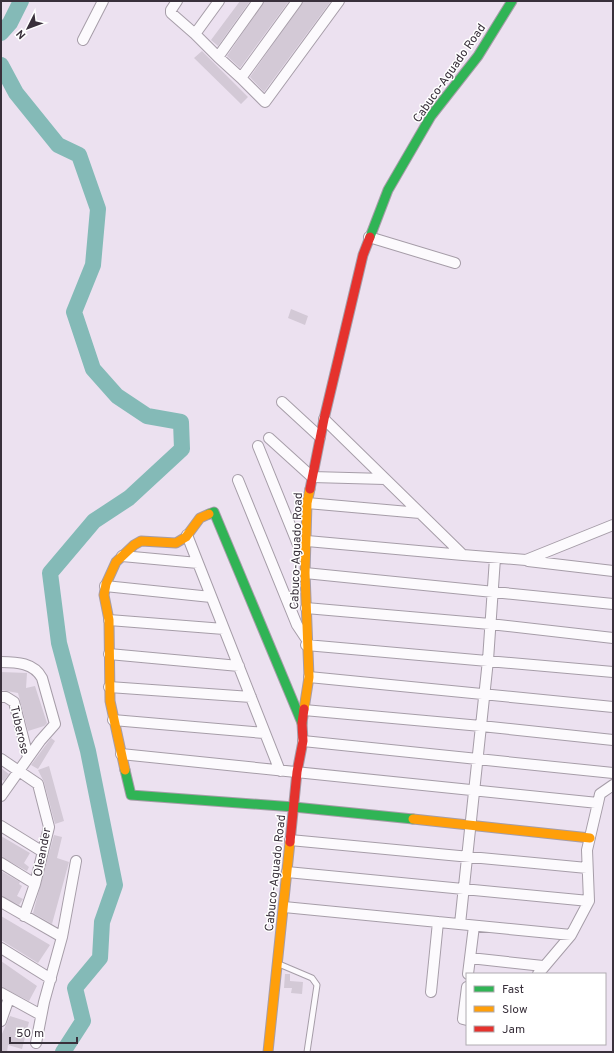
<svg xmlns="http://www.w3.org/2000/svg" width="614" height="1053" viewBox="0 0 614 1053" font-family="Overpass,sans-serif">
<rect width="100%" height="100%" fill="#ece1f0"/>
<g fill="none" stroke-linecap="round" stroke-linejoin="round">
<path stroke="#84bab7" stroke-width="16" d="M1,33L10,23L21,1
M1,65L16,93L58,145L79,155L98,209L93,265L74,312L93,369L117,396L147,416L181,422L182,449L129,498L94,521L50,573L59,643L88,751L115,885L102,922L100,958L75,988L83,1021L63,1052"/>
</g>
<path fill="#d3c9d6" d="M240,1H250L218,46L211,40Z
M264,1H289L240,68L227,56Z
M303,1H331L264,92L250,77Z
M202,51L248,97L241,104L194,58Z
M291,309L308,316L305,325L288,318Z
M1,672L27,673L26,688L35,686L47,723L44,726L28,731L18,693L1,690Z
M51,738L55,741L38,769L31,765Z
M49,766L64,821L55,824L44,782L38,770Z
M1,768L9,774L4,781L1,779Z
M54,835L62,837L57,858L69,862L52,924L33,913Z
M1,836L30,853L24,863L29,867L27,871L1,857Z
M1,871L20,882L19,884L22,886L17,896L23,899L19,905L1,896Z
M1,916L50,945L38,963L1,940Z
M1,961L37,986L29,1001L1,987Z
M285,974H290V981L303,982L302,994L291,993L292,988H284Z
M10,1016L29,1022L22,1049L8,1045L7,1052H1V1036Z"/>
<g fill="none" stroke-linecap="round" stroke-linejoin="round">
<g stroke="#a69da8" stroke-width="7">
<path id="lane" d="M279,964L312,978L317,985L307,1052"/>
</g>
<g stroke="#a69da8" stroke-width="12">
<path id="street" d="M177,1L171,10V13L195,34
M297,1L241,78L265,102L339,1
M83,40L103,1
M218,57L195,34L219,1
M241,78L218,57L258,1
M369,237L455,263
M282,402L320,437
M324,419L463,555L526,560L613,525
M269,438L312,477L385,479
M258,446L303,557
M238,480L297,625L307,640
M307,503L420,513
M187,535L280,771
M307,541L463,555
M122,556L198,563
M528,561L613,571
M305,573L613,604
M105,586L211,597
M306,608L490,624L613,638
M109,620L224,629
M306,645L613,672
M109,654L239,666
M1,662C17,662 34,663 42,678L55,724L40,741L1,796
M309,677L613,707
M109,687L251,697
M1,697H6L14,702L28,757
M304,710L481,726L613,740
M113,720L264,733
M303,741L613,773
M121,754L598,803
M1,759L38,784L49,827L35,884L24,916
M1,826L43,852
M290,840L587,868
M1,863L35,884
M287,872L589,901
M1,902L62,937
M284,907L571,935L589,901L587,850L598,803L600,794L613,785
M460,924L488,660L495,558
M1,948L51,979
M470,958L543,966
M468,974L474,926
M538,974L571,935
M467,987L463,1019L467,1020
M431,992L438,922
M1,993L41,1015
M1,1021L9,998
M36,1043L44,1002L62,937L76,861"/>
</g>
<g stroke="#a69da8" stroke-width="11">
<path id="fast" d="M370,237L388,190L431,116L478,56L512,1
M209,514L214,512L302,723
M125,770L131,795L294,807L413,819"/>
</g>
<g stroke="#a69da8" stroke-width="11">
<path id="slow" d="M304,709L309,677L305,573L307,503L310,489
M125,770L110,701L109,620L104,595L106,584L116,562L134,545L141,541L176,543L186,537L200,518L209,514
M413,819L590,838
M268,1052L290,842"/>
</g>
<g stroke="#a69da8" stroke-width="11">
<path id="jam" d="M310,489L324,419L363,255L370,237
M290,842L297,772L303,741L302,723L304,709"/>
</g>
<use href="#lane" stroke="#fcfafd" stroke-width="5"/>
<use href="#street" stroke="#fcfafd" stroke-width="10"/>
<use href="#fast" stroke="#30b455" stroke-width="9"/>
<use href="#slow" stroke="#ff9f0a" stroke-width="9"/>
<use href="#jam" stroke="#e5322d" stroke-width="9"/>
</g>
<g text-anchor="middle" stroke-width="3" stroke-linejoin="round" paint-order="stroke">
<g font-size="12" fill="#39303b" stroke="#fff">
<text transform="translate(449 73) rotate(-55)" y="4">Cabuco-Aguado Road</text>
<text transform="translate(296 551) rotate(-88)" y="4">Cabuco-Aguado Road</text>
<text transform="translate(20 730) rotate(77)" y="4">Tuberose</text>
<text transform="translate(42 852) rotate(-79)" y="4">Oleander</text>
<text transform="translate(275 873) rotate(-84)" y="4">Cabuco-Aguado Road</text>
</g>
</g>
<rect width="614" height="1053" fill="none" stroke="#39303b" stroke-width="4"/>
<rect x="466" y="973" width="140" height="72" fill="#ffffff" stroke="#b0acb1"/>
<rect x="474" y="986" width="20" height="6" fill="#30b455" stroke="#b0acb1"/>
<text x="502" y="993" font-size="12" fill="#39303b">Fast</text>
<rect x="474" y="1006" width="20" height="6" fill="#ff9f0a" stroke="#b0acb1"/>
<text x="502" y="1013" font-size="12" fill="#39303b">Slow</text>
<rect x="474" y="1026" width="20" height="6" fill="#e5322d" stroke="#b0acb1"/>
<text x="502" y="1033" font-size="12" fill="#39303b">Jam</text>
<g transform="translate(28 28) rotate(228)" stroke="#ffffff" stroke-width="3" paint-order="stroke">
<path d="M0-3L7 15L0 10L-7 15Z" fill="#39303b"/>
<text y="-6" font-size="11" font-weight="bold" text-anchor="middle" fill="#39303b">N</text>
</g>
<path d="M10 1037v6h67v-6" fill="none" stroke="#39303b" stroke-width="2"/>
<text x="16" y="1037" font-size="12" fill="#39303b" stroke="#ffffff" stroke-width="3" paint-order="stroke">50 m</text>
</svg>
